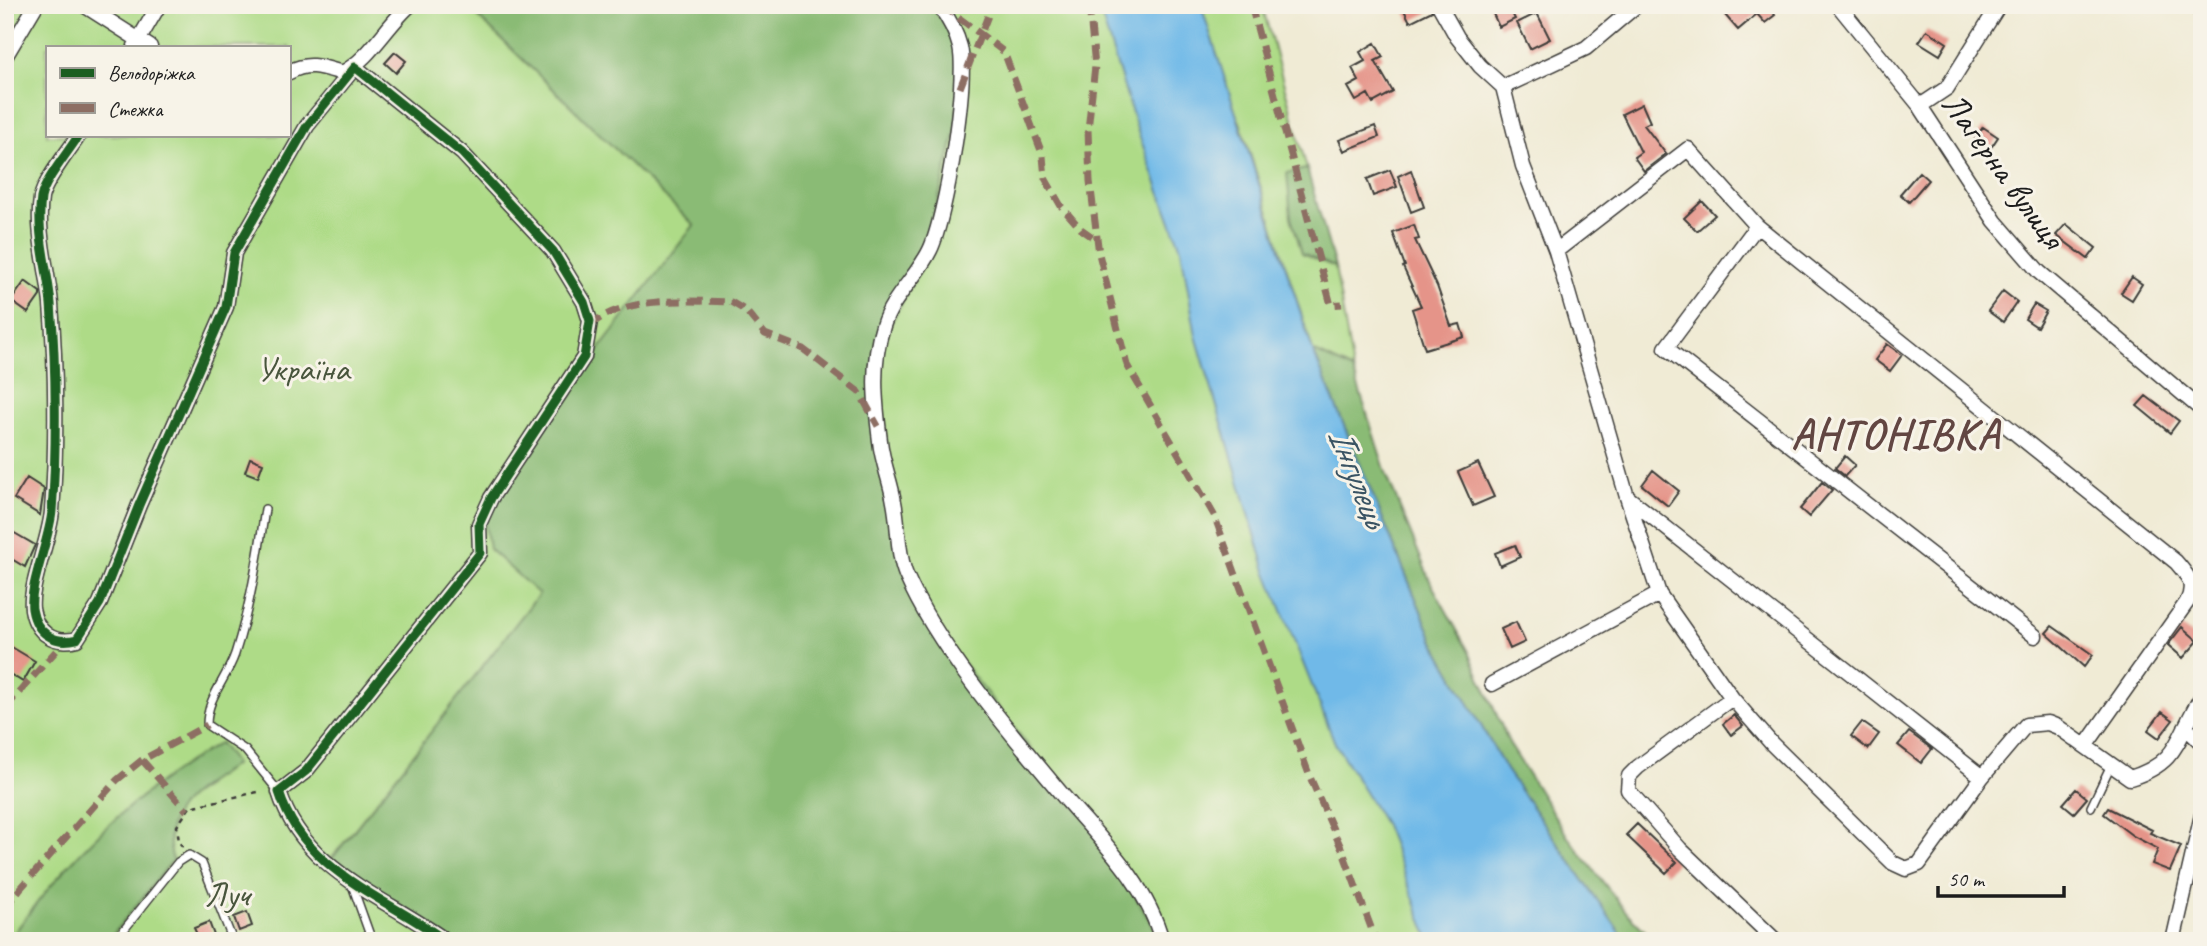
<svg xmlns="http://www.w3.org/2000/svg" width="2207" height="946" viewBox="0 0 2207 946" font-family="Caveat,sans-serif">
<rect width="100%" height="100%" fill="#f7f3e8"/>
<filter id="ink" filterUnits="userSpaceOnUse"><feTurbulence type="fractalNoise" baseFrequency=".0143" numOctaves="2"/><feDisplacementMap in="SourceGraphic" scale="14" xChannelSelector="R" yChannelSelector="G"/><feConvolveMatrix kernelMatrix="1 2 1 2 8 2 1 2 1" color-interpolation-filters="sRGB"/></filter>
<filter id="wash" filterUnits="userSpaceOnUse"><feTurbulence type="fractalNoise" baseFrequency=".00686" numOctaves="4" result="noise"/><feDisplacementMap in="SourceGraphic" scale="28" xChannelSelector="R" yChannelSelector="G"/><feGaussianBlur stdDeviation="1.57" result="paint"/><feColorMatrix in="noise" values="0 0 0 0 0 0 0 0 0 0 0 0 0 0 0 0 0 1.4 0 .05"/><feComposite in="paint" operator="in"/></filter>
<g filter="url(#wash)">
<rect width="100%" height="100%" fill="#f0ebd5"/>
<path fill="#aedb87" stroke="#657c52" stroke-width="2" fill-rule="evenodd" d="M5,5H466L695,225L575,381L489,549L540,594L327,864L446,941H108L173,860L169,848L171,819L180,803L206,786L220,743C137,790 63,862 9,941H5ZM47,47H289V135H47Z
M939,5H1123L1540,941H1162L927,617L849,379Z
M1179,5H1262L1307,169L1288,173L1323,262L1335,267L1353,370L1313,351L1240,122Z"/>
<path fill="#8abb74" stroke="#536c48" stroke-width="2" d="M466,5H939L961,50L956,132L921,265L875,354L904,572L927,617L1100,837L1162,941H446L327,865L539,594L489,549L485,523L495,501L575,381L694,225Z
M1307,169L1335,267L1302,253L1291,217L1287,173Z
M1313,351L1353,370L1387,476L1431,583L1469,652L1510,745L1568,837L1628,914L1655,941H1626L1506,770L1433,640Z
M220,743L235,764C199,791 157,806 173,860L108,941H9C65,860 135,792 220,743Z"/>
<path fill="#6fb9e8" stroke="#466a82" stroke-width="2" d="M1098,5H1201L1313,351L1433,640L1506,770L1626,941H1430L1385,825L1335,743L1265,568L1196,336L1181,249L1139,135Z"/>
<g id="blocks">
<path fill="#e59489" d="M1413,5H1429L1432,11L1410,22L1404,10Z
M1489,5H1508L1515,19L1499,27Z
M1736,5H1768L1775,15L1765,23L1757,14L1738,30L1725,15Z
M1537,13L1550,39L1530,49L1517,23Z
M1927,30L1947,43L1940,55L1919,42Z
M1375,43L1383,57L1375,61L1393,92L1373,103L1368,94L1356,101L1348,87L1359,81L1352,68L1365,61L1360,52Z
M395,52L406,61L396,73L385,63Z
M1642,104L1650,122L1644,125L1666,154L1644,171L1634,157L1641,152L1622,114Z
M1375,126L1379,137L1344,151L1339,140Z
M1983,127L1998,137L1990,149L1975,139Z
M1390,170L1397,187L1373,196L1367,179Z
M1411,170L1424,207L1411,212L1398,176Z
M1919,172L1928,180L1909,202L1900,194Z
M1702,201L1715,215L1697,231L1684,218Z
M2066,224L2096,248L2088,259L2056,235Z
M1414,225L1419,239L1415,240L1437,286L1451,326L1460,324L1464,337L1425,349L1412,309L1421,306L1403,267L1405,266L1393,233Z
M2132,277L2142,284L2132,300L2121,293Z
M25,281L40,292V296L28,313L11,301Z
M2003,291L2017,302L2003,322L1988,311Z
M2034,304L2046,311L2037,327L2025,319Z
M1887,344L1902,355L1890,371L1875,360Z
M2146,396L2179,421L2170,433L2137,406Z
M1845,456L1855,465L1845,476L1835,468Z
M250,458L263,463L258,477L245,472Z
M1478,463L1494,497L1473,506L1458,472Z
M1653,470L1679,491L1668,506L1642,485Z
M27,478L44,489L40,515L14,499Z
M1822,482L1832,490L1809,517L1800,509Z
M11,531L35,545L25,567L5,555V540Z
M1515,545L1520,557L1500,566L1495,553Z
M1516,622L1525,642L1510,649L1501,629Z
M2052,626L2093,655L2084,667L2046,633Z
M2182,627L2198,641L2183,658L2168,645Z
M5,643L35,661L23,682L5,671Z
M2162,712L2173,720L2159,738L2148,730Z
M1734,715L1743,726L1731,735L1723,724Z
M1862,722L1879,734L1868,749L1851,736Z
M1909,732L1932,749L1921,763L1898,745Z
M2076,789L2087,798L2074,813L2063,804Z
M2108,808L2152,830L2150,833L2181,846L2170,871L2152,864L2158,849L2133,836L2104,814Z
M1637,824L1677,862L1666,873L1626,835Z
M247,912L252,926L239,931L234,917Z
M209,922L215,938L200,941L194,928Z"/>
</g>
</g>
<g filter="url(#ink)">
<use href="#blocks" fill-opacity="0" stroke="#3c3b38" stroke-width="2"/>
<g fill="none" stroke-linecap="round" stroke-linejoin="round">
<g stroke="#3c3b38" stroke-width="10">
<path id="lane" d="M2195,11L2198,5
M265,509C258,558 250,607 235,654C226,680 207,697 207,725L245,750L279,792
M2091,807L2110,767
M352,885L372,941
M115,941L178,862L189,855L202,863L233,941"/>
</g>
<g stroke="#3c3b38" stroke-width="17">
<path id="street" d="M84,5L150,47
M939,5C949,19 956,31 960,47C968,82 946,217 930,250C917,277 892,297 883,326C871,364 875,401 880,441C882,462 891,482 894,502C899,525 897,554 906,575C938,649 1013,736 1065,798C1102,841 1147,884 1162,941
M1439,5L1457,37L1480,66L1503,87L1523,166L1556,251L1627,497L1659,594L1732,698L1772,744L1893,863L1906,869L1919,864L1982,777L2026,725L2048,723L2058,727L2130,778C2181,762 2176,737 2202,696
M1838,5L1920,106L1995,221L2039,272L2202,410
M135,46L159,5
M5,57L36,5
M289,72C309,61 322,67 342,73C369,60 387,25 410,5
M1503,87L1586,48L1637,5
M1920,106L1947,88L1999,5
M79,135C69,151 44,181 41,198C36,233 48,270 51,304C56,367 57,448 52,511C50,538 29,586 32,609C36,633 54,645 77,639L100,603L139,505L226,307L234,253L307,126L355,67L462,153L553,251L584,302L590,321L584,357L491,498L479,524L480,553L306,771L279,792C304,872 384,896 446,941
M1556,251L1688,149L1757,226
M1627,497L1982,777
M2035,636L1666,348L1757,226L2176,562C2188,576 2196,584 2187,602L2086,745
M1492,684L1659,594
M1732,698L1638,767L1629,776L1628,790L1680,849L1776,941
M2185,727L2202,743
M2173,941L2202,815"/>
</g>
<path stroke="#3c3b38" stroke-width="2.5" stroke-dasharray="5 5" stroke-linecap="butt" d="M183,847L179,842L177,826L190,807L262,791"/>
<use href="#lane" stroke="#fff" stroke-width="7"/>
<use href="#street" stroke="#fff" stroke-width="14"/>
<path stroke="#8d6e63" stroke-width="7" stroke-dasharray="14 7" stroke-linecap="butt" d="M942,5L1004,52L1043,156L1045,178L1061,206L1081,229L1097,240
M1089,5L1095,66L1088,130L1090,181L1099,254L1127,365L1214,515L1310,777L1343,852L1376,941
M1251,5L1331,305L1342,304
M960,88L992,5
M589,326C626,295 685,301 731,302L746,311L765,334L803,349L859,392L878,426
M5,708L63,643
M142,760L187,811
M5,909L20,889L117,780L142,760L207,725"/>
<g stroke="#f7f3e8" stroke-width="13">
<path id="cycleway" d="M79,135C69,151 44,181 41,198C36,233 48,270 51,304C56,367 57,448 52,511C50,538 29,586 32,609C36,633 54,645 77,639L100,603L139,505L226,307L234,253L307,126L355,67L462,153L553,251L584,302L590,321L584,357L491,498L479,524L480,553L306,771L279,792C304,872 384,896 446,941"/>
</g>
<use href="#cycleway" stroke="#1b5e20" stroke-width="9"/>
</g>
</g>
<g text-anchor="middle" stroke-width="6" stroke-linejoin="round" paint-order="stroke">
<g font-size="35" fill="#1c1c1c" stroke="#f7f3e8">
<text transform="translate(2004 170) rotate(54)" y="12">Лагерна вулиця</text>
</g>
<g font-size="35" fill="#48553c" stroke="#f7f3e8">
<text x="303" y="380">Україна</text>
<text x="227" y="906">Луч</text>
</g>
<g font-size="37" font-style="italic" fill="#395363" stroke="#f7f3e8">
<text transform="translate(1359 476) rotate(68)" y="13">Інгулець</text>
</g>
<g font-size="42" font-weight="bold" letter-spacing="2" fill="#624642" stroke="#f7f3e8">
<text x="1896" y="448">АНТОНІВКА</text>
</g>
</g>
<rect width="2207" height="946" fill="none" stroke="#f7f3e8" stroke-width="28"/>
<rect x="46" y="46" width="245" height="91" fill="#f7f3e8" stroke="#9f9d96" stroke-width="2"/>
<rect x="60" y="68" width="35" height="10" fill="#1b5e20" stroke="#9f9d96" stroke-width="2"/>
<text x="108" y="80" font-size="21" fill="#1c1c1c">Велодоріжка</text>
<rect x="60" y="103" width="35" height="10" fill="#8d6e63" stroke="#9f9d96" stroke-width="2"/>
<text x="108" y="116" font-size="21" fill="#1c1c1c">Стежка</text>
<path d="M1938 886v10h126v-10" fill="none" stroke="#1c1c1c" stroke-width="3.5"/>
<text x="1948" y="886" font-size="21" fill="#1c1c1c" stroke="#f7f3e8" stroke-width="5" paint-order="stroke">50 m</text>
</svg>
